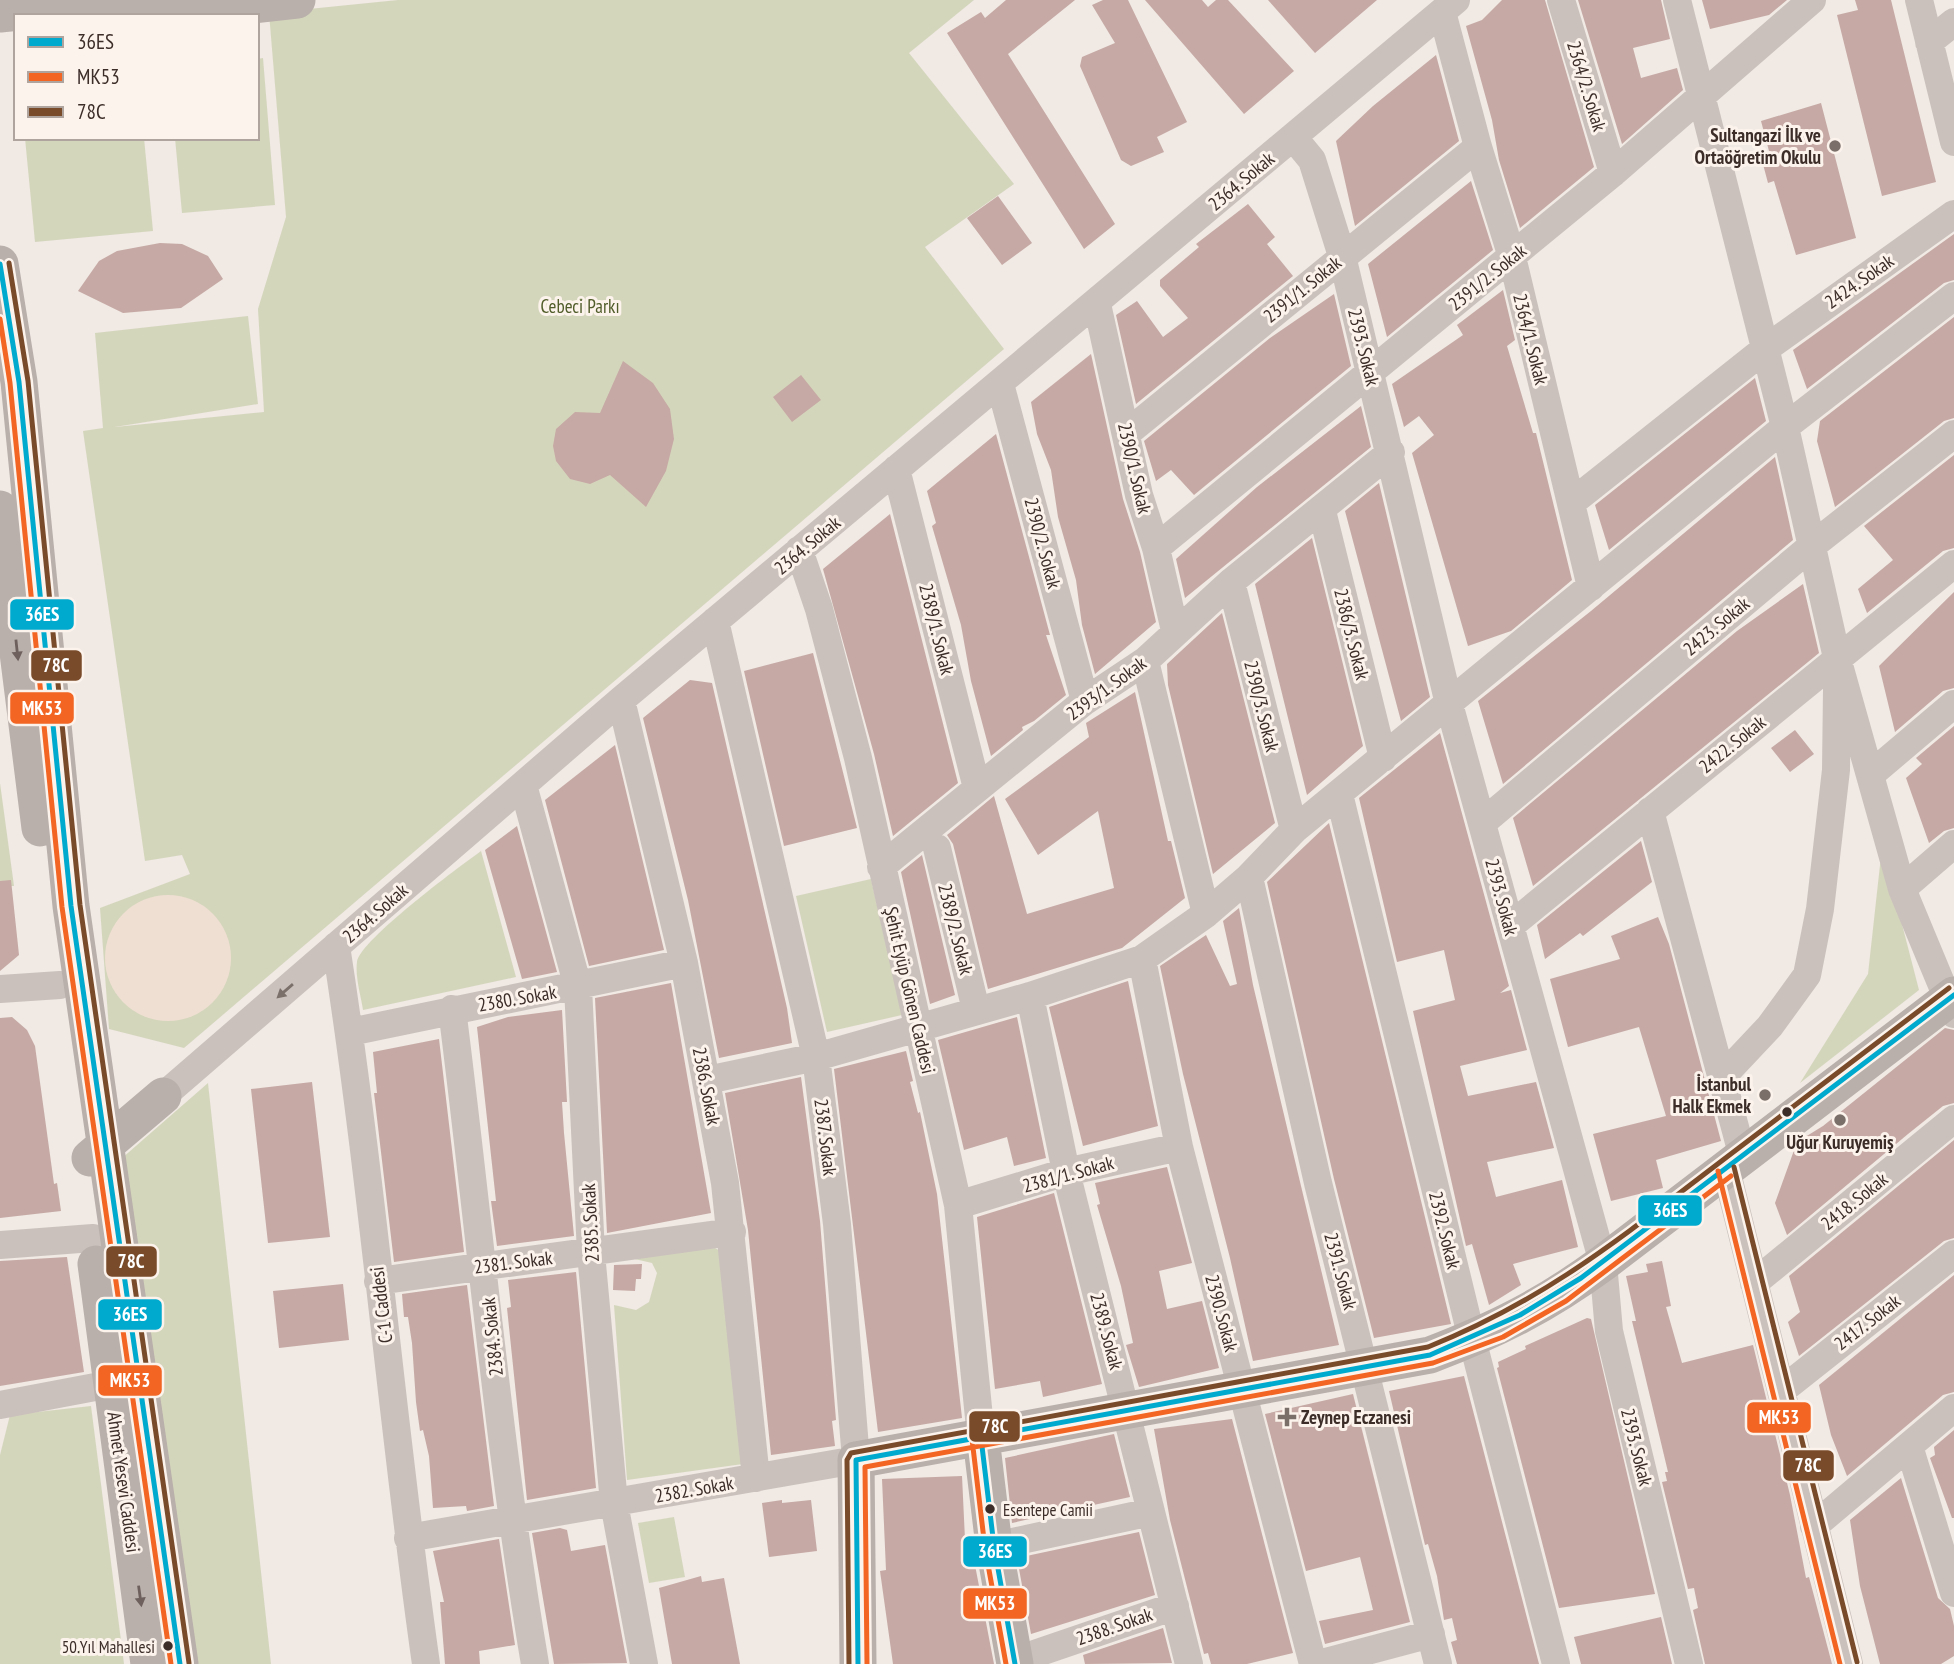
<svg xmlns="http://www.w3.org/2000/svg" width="1954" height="1664" viewBox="0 0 1954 1664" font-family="'PT Sans Narrow',sans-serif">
<rect width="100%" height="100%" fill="#f0e9e4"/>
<path fill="#d4d6bc" d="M398,0H974L909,53L1014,184L925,247L1004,349L184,1048L109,1029L100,908L190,874L182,855L145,861L83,431L103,428L95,333L248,316L258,404L115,427L264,412L258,309L286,217L269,13Z
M263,58L275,205L182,213L175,138H257V59Z
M25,138H144L153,231L35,242Z
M0,783L14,886H0Z
M1882,847L1919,990L1800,1083L1868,974Z
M481,851L516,977L363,1010C361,996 355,977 357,962C360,940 459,867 481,851Z
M871,879L902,1015L827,1032L796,896Z
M208,1083L271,1664H193L121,1159Z
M715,1248L724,1253L743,1464L627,1480L614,1305L636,1310L649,1302L657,1273L652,1263L626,1257Z
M91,1406L124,1664H0V1455L10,1415Z
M674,1517L685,1577L649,1583L638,1523Z"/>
<path fill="#efdfd2" d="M105 958a63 63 0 1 1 126 0a63 63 0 1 1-126 0Z"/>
<path fill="#c6a9a4" d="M1006,0H1075L1008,54L1115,224L1084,249L947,33L981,12L985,18Z
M1103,0H1128L1187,122L1157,137L1164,152L1131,166L1121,160L1080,66L1082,57L1115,43L1092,5Z
M1145,0H1202L1208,7L1216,0H1228L1294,71L1244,114Z
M1268,0H1377L1315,53Z
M1502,0H1545L1594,167L1520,228L1499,160L1492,120L1466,26L1482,20Z
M1578,0H1661L1670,39L1633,48L1641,78L1677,68L1683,90L1622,144Z
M1702,0H1787L1769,15L1710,29Z
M1855,0H1891L1936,182L1882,196L1837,15L1858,10Z
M1436,55L1459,141L1355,226L1336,141L1373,106Z
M1821,103L1856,238L1796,255L1774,181L1768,183L1760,153L1769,151L1761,121Z
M1471,181L1493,250L1387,337L1368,264Z
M998,196L1032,243L1002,265L967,218Z
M1248,204L1275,237L1267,244L1293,276L1136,404L1116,315L1137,301L1163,337L1188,318L1160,286V280L1199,247L1196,244Z
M1954,234V280L1944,283L1807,389L1793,350Z
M160,243L182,244L208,256L223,279L181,308L123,313L78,291L99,261L117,251Z
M1503,290L1515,340L1507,346L1533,433H1536L1572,580L1511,631L1468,646L1412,453L1434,435L1419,416L1404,427L1392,384L1463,335L1457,325Z
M1334,294L1351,366L1194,495L1171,470L1156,481L1144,441L1270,338Z
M1954,317V418L1944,421L1835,507L1817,441L1820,421Z
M1091,354L1123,499L1140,552L1156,622L1095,674L1082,625L1076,580L1058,517L1051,470L1037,434L1031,402Z
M623,361L653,383L670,409L674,439L666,471L646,507L610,475L590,484L570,479L556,461L553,446L556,429L575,412L600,413Z
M801,375L821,400L792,422L773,397Z
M1755,378L1766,421L1609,550L1595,505Z
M1361,406L1371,447L1185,598L1176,559L1257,487Z
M996,434L1050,635H1046L1066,695L1034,721L1022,727L1023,730L991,756L971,681L961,625L932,526L936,523L927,491Z
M1954,455V548L1943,551L1867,613L1858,589L1893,560L1864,526Z
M1775,457L1793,540L1503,784L1478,701L1591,611Z
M1379,483L1430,697L1401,721L1345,511Z
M890,514L958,783L893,836L874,754L823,569Z
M1312,538L1363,746L1307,795L1255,584Z
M1803,584L1819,653L1533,886L1513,818L1737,631Z
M1954,592V688L1943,691L1895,732L1879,666Z
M1222,613L1275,823L1213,874L1168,685L1167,664Z
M813,653L857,828L784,846L744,671Z
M690,680L712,683L787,1008L792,1043L719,1058L688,900L643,718Z
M1135,692L1168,841H1171L1185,898L1122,948L988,989L953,844L947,835L994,796L1027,914L1114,888L1098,811L1038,855L1005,799L1089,737L1086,723Z
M1954,726V828L1944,831L1929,843L1906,778L1922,764L1916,758Z
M1795,730L1814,754L1790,772L1771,748Z
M1440,733L1509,986L1500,993L1511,990L1527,1050L1460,1066L1468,1096L1536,1082L1554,1148L1487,1162L1496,1197L1562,1180L1578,1247L1513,1264L1521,1285L1489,1305L1472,1244L1466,1246L1413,1011L1455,1000L1444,950L1397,962L1359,798Z
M615,745L664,950L589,966L545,800Z
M1329,823L1451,1324L1374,1338L1334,1179L1267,882Z
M517,826L557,972L522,979L485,850Z
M1641,841L1652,882L1583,936L1580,933L1545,959L1537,925Z
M922,855L955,995L930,1004L901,872Z
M11,880L19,955L0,971V881Z
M1239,908L1253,985L1339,1345L1253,1361L1230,1258L1183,1074L1160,966L1206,935L1230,986L1237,984L1223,921Z
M1658,917L1669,944L1721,1141L1656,1160L1663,1188L1611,1201L1593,1134L1666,1116L1639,1027L1568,1047L1550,979L1620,959L1611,936Z
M1128,981L1158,1126L1083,1146L1049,1007Z
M671,983L711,1213L607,1233L595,998Z
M562,1010L567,1102H562L564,1133L574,1236L497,1246L491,1201H496L477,1027L508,1017Z
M12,1017L27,1030L35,1046L54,1184L57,1183L61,1211L0,1218V1018Z
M1017,1017L1046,1158L1014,1166L1007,1137L964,1150L938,1040Z
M1945,1028L1954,1030V1103L1943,1106L1908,1134L1787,1235L1775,1203L1797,1142L1823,1126Z
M439,1039L464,1252L394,1262L374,1093H377L373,1052Z
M906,1051L913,1081L910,1082L918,1113L920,1112L937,1194L962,1418L878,1432L834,1069Z
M801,1077L820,1221L836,1420L832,1421L835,1446L771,1455L748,1230L725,1093Z
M312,1082L330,1237L268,1243L251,1089Z
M1954,1140V1238L1944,1241L1799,1356L1788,1322L1800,1312L1789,1276Z
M1167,1167L1192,1263L1159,1271L1167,1309L1202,1301L1219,1368L1139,1387L1126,1345L1133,1343L1121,1286L1097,1205L1100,1204L1095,1183Z
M1054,1193L1102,1384L1043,1397L1040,1381L995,1389L977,1217Z
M67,1257L84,1372L0,1386V1261Z
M1662,1261L1671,1306L1666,1307L1682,1363L1753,1345L1790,1495L1806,1578L1809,1577L1832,1664H1705L1693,1610L1698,1608L1694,1588L1688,1589L1662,1482L1667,1481L1665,1472H1668L1632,1321H1636L1626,1276L1648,1272L1646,1264Z
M642,1264L641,1279H636L635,1291L613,1290L614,1265Z
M576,1272L596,1488L527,1500L507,1308L511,1307L508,1280Z
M1954,1275V1392L1943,1395L1847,1476L1831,1435L1819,1385Z
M343,1284L349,1340L279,1348L273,1291Z
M467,1285L494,1506L467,1511L466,1506L433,1508L429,1456L423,1430L420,1431L416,1402L412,1343L408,1317H404L402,1294Z
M1587,1318L1591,1319L1655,1594L1559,1608L1497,1368L1499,1367L1498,1362L1526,1349L1525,1346Z
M1464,1376L1539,1664H1457L1451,1642L1457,1640L1452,1618L1444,1620L1437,1576L1428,1544L1425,1545L1389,1391Z
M1353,1394L1410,1622L1325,1644L1319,1621L1373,1610L1360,1557L1306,1571L1265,1414Z
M1232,1419L1293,1653L1247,1664H1211L1208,1653L1204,1654L1170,1520L1154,1429Z
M1954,1430V1518H1952L1930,1458L1935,1455L1934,1447Z
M1114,1434L1130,1497L1012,1523L1005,1458Z
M962,1476L966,1561L974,1560L994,1664H893L880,1571L886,1570L882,1479Z
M1901,1478L1938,1598L1950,1609L1954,1626V1656L1941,1664H1880L1860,1586L1850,1520Z
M782,1500V1503L811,1500L817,1551L769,1557L762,1503Z
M560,1528L567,1530L571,1551L605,1545L627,1663L554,1664L532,1533Z
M1139,1532L1155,1595L1031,1634L1017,1558Z
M499,1539L515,1645L479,1651L480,1664H445L440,1602H444L433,1551Z
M701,1576L702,1582L724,1578L740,1664H672L659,1588Z
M1661,1617L1672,1664H1581L1574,1637Z
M1163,1628L1172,1663L1085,1664L1083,1655Z"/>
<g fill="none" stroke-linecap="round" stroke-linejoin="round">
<path stroke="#cac1bc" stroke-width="28" d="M1561,0L1613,173
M1677,0L1785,427L1837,658L1902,889L1954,1014
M1919,0L1954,142
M1442,12L1478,147L1512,257L1591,587
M1929,42L1954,22
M1293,137L1312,160L1342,256L1449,704L1603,1263L1609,1331L1689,1664
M1097,304L1139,495L1156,548L1175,631
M1000,384L1085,701
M1127,433L1478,147
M896,469L977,788
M1571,503L1765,349L1954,214
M1322,511L1383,758
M1156,548L1613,173L1812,0
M799,550L819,609L858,758L958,1205L981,1438
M1231,582L1294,830
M1145,661L1206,914
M621,700L684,963L725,1183L756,1478
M1870,775L1954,704
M523,785L578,987L591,1253L614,1503L644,1664
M1339,794L1472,1339L1556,1664
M1650,811L1743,1157
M1482,823L1813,545L1954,434
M937,848L976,1010
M881,867L1085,701L1145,661L1231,582L1391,452
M1249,877L1318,1183L1438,1664
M1902,889L1954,844
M1510,926L1954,564
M336,946C373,1184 392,1425 426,1664
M1142,959L1179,1147L1313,1664
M0,989L60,985
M1030,996L1066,1172L1189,1664
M452,1009C480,1228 498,1447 535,1664
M350,1032L684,963
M1722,1077L1770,1026L1807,975L1820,909L1836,770L1837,690
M707,1080L816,1057L1030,996L1142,959L1206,914L1249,877L1294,830L1785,427L1954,296
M163,1096L621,700L1456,0
M1726,1169L1849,1664
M958,1205L1066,1172L1179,1147
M0,1245L93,1238
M378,1281L732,1232
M1754,1283L1954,1119
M1781,1391L1954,1254
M0,1405L111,1384
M1909,1446L1954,1593
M1814,1526L1954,1408
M408,1538L856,1460L837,1224L816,1057L715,621
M994,1546L1151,1512
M1014,1661L1175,1606
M1318,1664L1431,1634"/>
<path stroke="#b9afab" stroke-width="37" d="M0,14L135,0
M159,16L297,0
M0,264L19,382L71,906L180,1664
M0,509L40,828
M90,1158L163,1096
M96,1264L149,1664
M981,1438L994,1546L1015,1664
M858,1664L856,1460L1430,1355C1498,1329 1544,1306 1603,1263L1954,995"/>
<g stroke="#fcf3ec" stroke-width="10">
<path id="bus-1" d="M0,264L19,382L71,906L180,1664
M981,1438L994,1546L1015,1664
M858,1664L856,1460L1430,1355L1520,1315L1581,1278L1954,995"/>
</g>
<g stroke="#fcf3ec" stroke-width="10">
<path id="bus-2" d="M0,319L10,383L62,907L171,1664
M1718,1171L1840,1664
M972,1439L985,1548L1006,1664
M867,1664L865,1467L1433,1363L1503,1337L1566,1301L1731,1176"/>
</g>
<g stroke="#fcf3ec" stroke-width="10">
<path id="bus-3" d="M9,263L28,381L80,905L189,1663
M1734,1167L1857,1662
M849,1664L847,1460L851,1453L1428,1347C1543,1301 1618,1240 1715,1166C1793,1107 1871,1047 1949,988"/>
</g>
<use href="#bus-1" stroke="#00a9ce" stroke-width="5"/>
<use href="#bus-2" stroke="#f26522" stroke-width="5"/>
<use href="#bus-3" stroke="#7a4b2a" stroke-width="5"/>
</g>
<defs><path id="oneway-solid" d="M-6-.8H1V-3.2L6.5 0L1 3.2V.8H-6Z" transform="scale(1.75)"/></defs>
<g fill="#6e615d">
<use href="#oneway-solid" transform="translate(17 650) rotate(84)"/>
<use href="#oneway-solid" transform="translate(140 1596) rotate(82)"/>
</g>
<use fill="#7c706b" href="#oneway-solid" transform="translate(285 991) rotate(139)"/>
<g fill="#7b6f6a" stroke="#fcf3ec" stroke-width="2.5">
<circle cx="1835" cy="146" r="7"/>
<circle cx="1765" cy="1095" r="7"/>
<circle cx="1840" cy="1120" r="7"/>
<path d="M1283.5 1406.5h7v7h7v7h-7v7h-7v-7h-7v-7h7z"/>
</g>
<g fill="#3c2d29" stroke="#fcf3ec" stroke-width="2.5">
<circle cx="1787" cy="1112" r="6"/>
<circle cx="990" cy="1509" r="6"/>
<circle cx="168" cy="1646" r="6"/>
</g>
<g text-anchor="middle" stroke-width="6" stroke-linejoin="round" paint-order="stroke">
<g font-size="17" fill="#3c2d29" stroke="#fcf3ec" text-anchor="start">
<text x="1003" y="1516">Esentepe Camii</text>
<text x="155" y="1653" text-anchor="end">50.Yıl Mahallesi</text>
</g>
<g font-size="19" fill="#3c2d29" stroke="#fcf3ec">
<text transform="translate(1587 86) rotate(73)" y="7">2364/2. Sokak</text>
<text transform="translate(1241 181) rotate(-40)" y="7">2364. Sokak</text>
<text transform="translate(1487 277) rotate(-39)" y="7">2391/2. Sokak</text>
<text transform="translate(1859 281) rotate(-35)" y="7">2424. Sokak</text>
<text transform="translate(1302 289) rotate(-39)" y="7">2391/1. Sokak</text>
<text transform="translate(1531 339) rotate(76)" y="7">2364/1. Sokak</text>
<text transform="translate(1364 347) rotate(76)" y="7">2393. Sokak</text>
<text transform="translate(1135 468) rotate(77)" y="7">2390/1. Sokak</text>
<text transform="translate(1043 543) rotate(75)" y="7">2390/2. Sokak</text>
<text transform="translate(807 545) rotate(-40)" y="7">2364. Sokak</text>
<text transform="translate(1716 626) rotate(-40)" y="7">2423. Sokak</text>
<text transform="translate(937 629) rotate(76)" y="7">2389/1. Sokak</text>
<text transform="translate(1352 634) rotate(76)" y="7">2386/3. Sokak</text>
<text transform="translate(1106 688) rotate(-36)" y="7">2393/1. Sokak</text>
<text transform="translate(1262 706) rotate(76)" y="7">2390/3. Sokak</text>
<text transform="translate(1732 744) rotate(-39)" y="7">2422. Sokak</text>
<text transform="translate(1502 897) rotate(75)" y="7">2393. Sokak</text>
<text transform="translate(375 913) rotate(-41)" y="7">2364. Sokak</text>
<text transform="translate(956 929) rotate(76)" y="7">2389/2. Sokak</text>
<text transform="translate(910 990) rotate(77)" y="7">Şehit Eyüp Gönen Caddesi</text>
<text transform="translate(517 998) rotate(-10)" y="7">2380. Sokak</text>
<text transform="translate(707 1086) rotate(79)" y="7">2386. Sokak</text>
<text transform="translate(826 1137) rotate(83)" y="7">2387. Sokak</text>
<text transform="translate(1068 1174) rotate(-15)" y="7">2381/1. Sokak</text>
<text transform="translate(1854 1201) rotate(-39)" y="7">2418. Sokak</text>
<text transform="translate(590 1223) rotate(-93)" y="7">2385. Sokak</text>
<text transform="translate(1445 1230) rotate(76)" y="7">2392. Sokak</text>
<text transform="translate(513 1262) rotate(-7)" y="7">2381. Sokak</text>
<text transform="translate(1341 1271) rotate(75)" y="7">2391. Sokak</text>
<text transform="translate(381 1305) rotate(-97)" y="7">C-1 Caddesi</text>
<text transform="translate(1222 1313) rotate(75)" y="7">2390. Sokak</text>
<text transform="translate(1867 1322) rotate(-38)" y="7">2417. Sokak</text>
<text transform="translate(1107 1331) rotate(75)" y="7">2389. Sokak</text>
<text transform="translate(492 1337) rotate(-96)" y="7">2384. Sokak</text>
<text transform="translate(1637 1447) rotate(76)" y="7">2393. Sokak</text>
<text transform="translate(124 1482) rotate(82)" y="7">Ahmet Yesevi Caddesi</text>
<text transform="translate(694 1489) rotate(-10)" y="7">2382. Sokak</text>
<text transform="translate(1114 1626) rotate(-19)" y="7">2388. Sokak</text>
</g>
<g font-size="19" font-weight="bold" fill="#3c2d29" stroke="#fcf3ec" text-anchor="end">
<text x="1821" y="142">Sultangazi İlk ve<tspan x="1821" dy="22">Ortaöğretim Okulu</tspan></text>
<text x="1751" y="1091">İstanbul<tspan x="1751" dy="22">Halk Ekmek</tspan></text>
<text x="1840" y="1149" text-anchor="middle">Uğur Kuruyemiş</text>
<text x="1301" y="1424" text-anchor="start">Zeynep Eczanesi</text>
</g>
<g font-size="19" fill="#515d2a" stroke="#fcf3ec">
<text x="580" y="313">Cebeci Parkı</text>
</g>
</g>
<g stroke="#fcf3ec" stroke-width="2.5">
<rect x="9" y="598" width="66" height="33" rx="7" fill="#00a9ce"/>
<rect x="30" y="649" width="53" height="33" rx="7" fill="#7a4b2a"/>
<rect x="9" y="691" width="66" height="34" rx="7" fill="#f26522"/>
<rect x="1637" y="1194" width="66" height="33" rx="7" fill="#00a9ce"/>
<rect x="105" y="1245" width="53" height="33" rx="7" fill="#7a4b2a"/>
<rect x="97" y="1298" width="66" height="33" rx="7" fill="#00a9ce"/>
<rect x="97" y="1364" width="66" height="33" rx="7" fill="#f26522"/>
<rect x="1746" y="1401" width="66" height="33" rx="7" fill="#f26522"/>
<rect x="968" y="1410" width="53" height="33" rx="7" fill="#7a4b2a"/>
<rect x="1782" y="1449" width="53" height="33" rx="7" fill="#7a4b2a"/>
<rect x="962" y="1535" width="66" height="33" rx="7" fill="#00a9ce"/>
<rect x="962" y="1587" width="66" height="33" rx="7" fill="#f26522"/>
</g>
<g font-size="19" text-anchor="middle" font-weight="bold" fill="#fff">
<text x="42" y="621">36ES</text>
<text x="56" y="672">78C</text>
<text x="42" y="715">MK53</text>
<text x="1670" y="1217">36ES</text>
<text x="131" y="1268">78C</text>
<text x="130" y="1321">36ES</text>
<text x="130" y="1387">MK53</text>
<text x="1779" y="1424">MK53</text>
<text x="995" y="1433">78C</text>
<text x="1808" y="1472">78C</text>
<text x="995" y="1558">36ES</text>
<text x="995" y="1610">MK53</text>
</g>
<rect x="14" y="14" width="245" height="126" fill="#fcf3ec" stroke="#afa49e" stroke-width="2"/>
<rect x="28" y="37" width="35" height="10" fill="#00a9ce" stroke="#afa49e" stroke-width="2"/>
<text x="77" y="49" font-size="21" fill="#3c2d29">36ES</text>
<rect x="28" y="72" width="35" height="10" fill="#f26522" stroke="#afa49e" stroke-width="2"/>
<text x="77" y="84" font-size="21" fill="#3c2d29">MK53</text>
<rect x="28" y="107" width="35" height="10" fill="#7a4b2a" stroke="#afa49e" stroke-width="2"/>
<text x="77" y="119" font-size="21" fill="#3c2d29">78C</text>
</svg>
